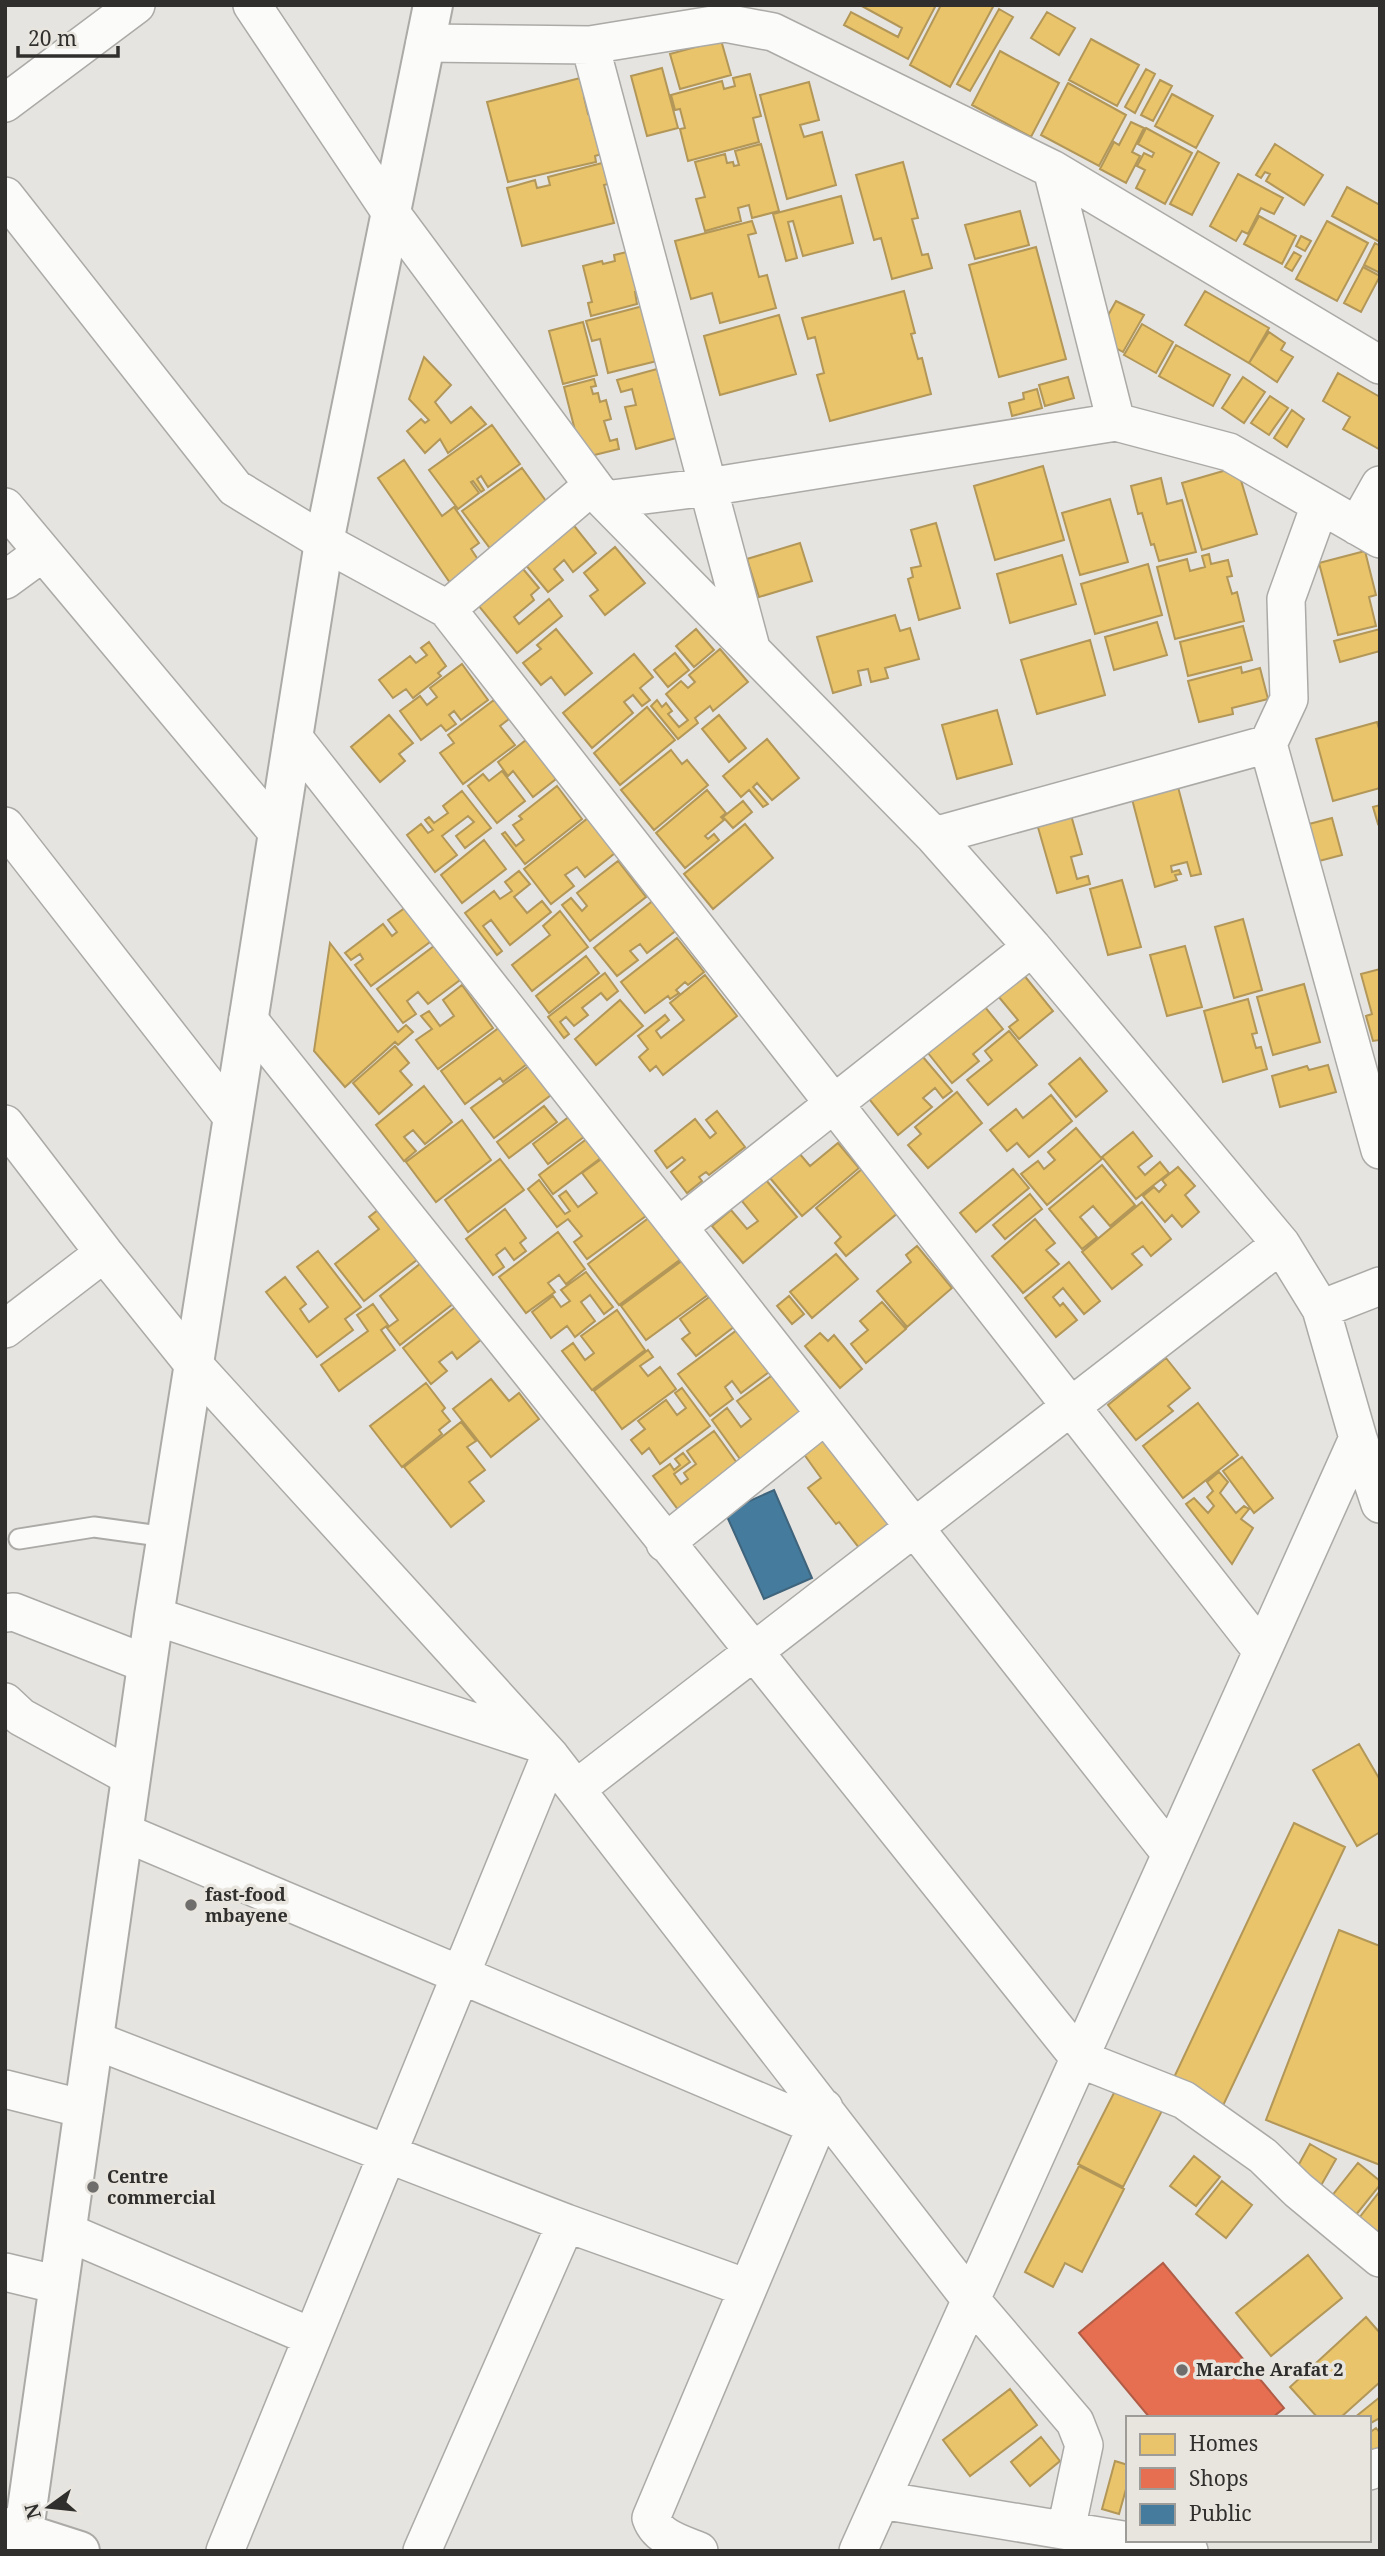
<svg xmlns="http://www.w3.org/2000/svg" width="1385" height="2556" viewBox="0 0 1385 2556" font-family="'Noto Serif',serif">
<rect width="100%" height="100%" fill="#e6e4e1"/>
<path fill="#e9c46a" stroke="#b29758" stroke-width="2" d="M860,5H936L908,59L844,25L851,12L898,37L902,28Z
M941,5H994L950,87L910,65Z
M999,9L1013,17L970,91L957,84Z
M1047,12L1075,28L1059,55L1031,38Z
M1091,39L1139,65L1117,106L1069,80Z
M721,40L731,75L680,89L670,54Z
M1000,51L1059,83L1031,137L972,105Z
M662,68L678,128L647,136L631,76Z
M1146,69L1155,74L1135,113L1125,107Z
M750,74L761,116L753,118L759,142L688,161L680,129L685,128L680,109L675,110L671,95L722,81L724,89L735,86L733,78Z
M588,76L593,95L584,97L588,114L594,112L596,118L590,119L598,146L606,144L608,152L595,156L596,162L508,182L487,102Z
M1160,80L1172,86L1153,121L1141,115Z
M809,82L819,120L800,125L804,137L822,132L836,185L787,199L760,95Z
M1068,83L1126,115L1099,166L1041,135Z
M1172,94L1213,116L1196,148L1155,126Z
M1131,122L1144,128L1132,152L1140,156L1126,183L1100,169L1114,142L1119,145Z
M1146,128L1192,153L1165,204L1136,188L1145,170L1137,166L1144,153L1152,157L1154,153L1138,144Z
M761,144L779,211L752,218L749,205L738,208L741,221L705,231L696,199L705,197L695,162L725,154L727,163L733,162L734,166L739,165L735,151Z
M1275,144L1323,175L1304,205L1266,181L1270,174L1265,172L1261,178L1256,175Z
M1198,151L1219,163L1192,215L1170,204Z
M606,162L612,183L604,185L614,223L522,246L507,188L535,180L537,188L550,185L548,177Z
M903,162L918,218L912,219L922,255L928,254L932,268L892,279L881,238L874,240L856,175Z
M1238,174L1283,198L1274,214L1261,208L1248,234L1242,231L1236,241L1210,226Z
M1347,187L1380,205V242L1332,216Z
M841,196L853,243L803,256L793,221L788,222L797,258L786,261L773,214Z
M1020,211L1029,245L975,259L965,225Z
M1259,216L1296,236L1282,264L1244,244Z
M752,221L756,233L748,235L759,277L767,275L776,308L720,323L712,293L691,299L675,241Z
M1327,221L1368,243L1337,301L1296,279Z
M1301,236L1311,241L1305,251L1296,246Z
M1375,243L1380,246V273L1364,265Z
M1036,247L1066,359L999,377L969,265Z
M627,252L637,292H635L637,304L591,316L588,303L592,302L583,266L602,261L603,264L615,261L614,255Z
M1294,252L1301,256L1292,271L1285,267Z
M1363,267L1380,276L1361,312L1344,303Z
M904,291L915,333L911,334L918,359L922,358L931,394L830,421L817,375L824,373L815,337L808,339L802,318Z
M1205,291L1269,328L1249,363L1185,325Z
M1116,301L1144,315L1123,352L1096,337Z
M643,306L657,361L608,373L600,339L592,341L586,321Z
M779,315L796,374L720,395L704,336Z
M583,322L597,375L563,384L549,331Z
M1142,324L1173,342L1156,373L1124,355Z
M1269,332L1285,343L1281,350L1293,357L1277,382L1249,363Z
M1176,345L1230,375L1213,406L1159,376Z
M424,357L451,385L435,402L451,423L471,407L486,424L448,453L440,439L425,453L407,431L421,419L425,423L429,420L409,399Z
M657,369L676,438L636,449L625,407L636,405L632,389L621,392L617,380Z
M1338,373L1380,397L1379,449L1343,429L1350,417L1323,401Z
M1068,377L1074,398L1045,406L1039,385Z
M1243,377L1265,392L1244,423L1222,408Z
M594,379L596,386L591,387L593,394L598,393L600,402L606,400L611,419L604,421L610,441L617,439L619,449L582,458L564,387Z
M1037,389L1042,408L1012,416L1009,403L1024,399L1023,393Z
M1270,396L1288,408L1269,435L1251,423Z
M1292,410L1304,419L1287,447L1274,438Z
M492,425L520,464L488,487L481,476L477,479L484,490L481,492L473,481L471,482L479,493L458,509L429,470Z
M404,460L442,516L454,507L479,543L471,549L479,561L457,593L378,478Z
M1043,466L1064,540L995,560L974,486Z
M1237,467L1257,534L1202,550L1182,483Z
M522,468L554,512L495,555L462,511Z
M1161,478L1167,504L1182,500L1196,552L1159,561L1154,544L1151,545L1142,513L1138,514L1131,486Z
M1110,499L1128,562L1080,575L1062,513Z
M563,512L596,553L573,572L564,560L554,569L563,580L548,592L515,552Z
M936,523L960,608L919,620L908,579L913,577L911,568L921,566L911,530Z
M800,543L812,581L759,597L747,559Z
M615,547L645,583L605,615L590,596L598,590L584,573Z
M1365,551L1376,595L1369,597L1376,626L1338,635L1319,563Z
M1209,554L1211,564L1228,560L1232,576L1227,577L1232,594L1237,592L1244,621L1175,639L1157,567L1187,559L1190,571L1205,567L1202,556Z
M1062,555L1076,604L1010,623L997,574Z
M513,557L539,588L531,595L534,600L514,617L519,624L549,599L562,616L517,653L469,594Z
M1148,564L1162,615L1095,634L1081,584Z
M895,615L900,631L910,628L919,659L885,668L888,678L871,682L868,669L858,671L861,685L833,693L817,637Z
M1157,622L1167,655L1114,670L1105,637Z
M1243,626L1252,660L1188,676L1180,642Z
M556,629L592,673L565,695L551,677L541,685L523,663L541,649L537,645Z
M696,629L714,650L694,667L676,646Z
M1380,629V651L1340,662L1334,641Z
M1090,640L1105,695L1037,714L1021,660Z
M429,642L446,666L438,673L441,676L413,698L406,689L393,698L379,680L410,656L416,663L427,655L421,648Z
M720,649L748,682L713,711L710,706L695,718L698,723L678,739L651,706L657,700L662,707L666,703L672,711L668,714L679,727L688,720L666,694L681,681L688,688L695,682L689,675Z
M675,653L689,670L668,687L654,670Z
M634,654L653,677L640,688L650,700L642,706L633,695L624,702L633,713L592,748L563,713Z
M462,664L488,700L461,720L454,711L449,715L456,724L446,731L441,725L421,740L400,711L420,696L427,705L437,697L430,688Z
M1241,667L1242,673L1260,668L1268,699L1232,708L1233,714L1199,722L1188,681Z
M494,700L509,719L500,726L515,745L463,784L440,753L454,743L448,735Z
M647,707L675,740L620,785L594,753Z
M997,710L1012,764L957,779L942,725Z
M389,715L413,743L399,754L405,761L380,782L351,747Z
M719,715L746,748L729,762L702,729Z
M1377,722L1380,732V788L1333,801L1316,739Z
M767,739L799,778L772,800L757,783L753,787L768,804L763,807L749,790L741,797L723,776Z
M526,740L556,779L533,797L513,771L508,776L498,762Z
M671,750L682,764L687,760L708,785L654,830L621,790Z
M502,771L525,801L497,823L468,786L483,774L489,781Z
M557,786L582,819L525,864L502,834L505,832L516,846L524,840L513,825L522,819L519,816Z
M1178,787L1201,874L1191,876L1187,862L1171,866L1172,872L1179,870L1181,874L1175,875L1177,880L1155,887L1132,799Z
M707,790L726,813L721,817L724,820L705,836L708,839L714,834L719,840L685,868L656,833Z
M462,791L491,828L465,848L456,836L474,822L468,816L442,836L457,855L435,872L407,835L421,824L428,833L433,830L425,820L429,817L434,823L448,813L443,806Z
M743,801L752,812L733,828L723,817Z
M1380,805V823L1378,824L1373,807Z
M1071,815L1082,854L1071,857L1077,879L1088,876L1090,884L1057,893L1037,824Z
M588,818L615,853L585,877L577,867L565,875L574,886L551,904L524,869Z
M1332,818L1342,855L1319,861L1309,824Z
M745,824L773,858L713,909L684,874Z
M484,840L506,869L462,903L441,875Z
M618,861L646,897L590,941L562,905L571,898L582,911L587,906L577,893Z
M519,871L530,884L514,897L527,913L542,901L551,912L510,945L491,920L483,926L502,951L497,955L465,913L494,891L500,899L512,891L505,882Z
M1122,880L1141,947L1108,955L1090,889Z
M655,899L678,929L647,953L640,944L630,951L638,960L617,976L594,948Z
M409,905L434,939L371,986L355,965L363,959L360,954L351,960L345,953L383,924L392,936L397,932L388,920Z
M560,911L588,947L532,991L512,965L550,935L543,926Z
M1243,919L1262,990L1234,998L1215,927Z
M677,938L704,972L688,985L685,982L676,990L679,993L670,999L668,996L645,1013L621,982Z
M330,943L398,1032L406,1025L413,1032L398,1045L395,1042L345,1087L314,1051Z
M434,946L460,980L428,1004L418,992L407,1001L416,1014L403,1023L377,989Z
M1185,946L1202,1007L1167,1016L1150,955Z
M586,956L599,973L549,1013L536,996Z
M1380,969V1040L1373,1041L1366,1016L1372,1014L1361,974Z
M605,973L618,991L607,1000L601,993L582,1008L588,1015L574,1026L566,1017L560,1022L569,1034L564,1038L548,1017Z
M1023,974L1053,1011L1019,1039L1009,1027L1018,1020L998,996Z
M705,975L737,1016L663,1075L656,1066L650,1071L639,1057L648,1049L638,1036L665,1015L669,1020L656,1031L661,1038L684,1020L670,1003Z
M1304,984L1320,1042L1273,1055L1257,997Z
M462,985L493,1028L438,1069L416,1040L432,1029L421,1016L429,1011L440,1026L454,1016L443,1000Z
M1248,999L1257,1033L1252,1034L1256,1048L1261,1047L1267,1069L1223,1082L1204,1011Z
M620,1000L643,1026L596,1065L575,1039Z
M980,1001L1003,1029L973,1054L979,1061L952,1083L924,1048Z
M500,1027L527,1064L503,1082L500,1078L465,1104L441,1071Z
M1009,1031L1037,1065L988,1105L967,1080L992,1060L985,1051Z
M395,1046L409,1063L400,1071L412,1085L379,1114L353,1083Z
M917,1050L952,1091L943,1098L935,1088L923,1098L932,1107L898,1135L865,1094Z
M1080,1058L1107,1091L1076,1117L1049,1084Z
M533,1063L555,1092L494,1138L471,1108Z
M1328,1065L1336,1092L1280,1107L1272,1076L1307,1066L1309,1070Z
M424,1086L452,1122L425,1144L413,1130L404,1137L416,1151L404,1161L376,1125Z
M957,1092L982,1123L928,1168L908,1145L921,1134L915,1127Z
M1051,1095L1072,1121L1029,1157L1017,1143L1007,1151L990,1130L1016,1109L1023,1118Z
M544,1106L557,1122L509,1158L497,1142Z
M717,1111L745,1147L709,1175L706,1172L699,1177L702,1181L687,1193L671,1172L685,1160L682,1157L667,1168L655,1151L695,1119L710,1138L716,1133L706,1120Z
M570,1116L585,1136L548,1164L533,1144Z
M462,1120L491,1160L436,1202L406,1162Z
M1076,1128L1102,1159L1047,1205L1021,1174L1038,1161L1044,1169L1055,1160L1048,1152Z
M1133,1132L1152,1156L1138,1167L1145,1175L1160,1162L1169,1173L1136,1199L1102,1157Z
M588,1138L602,1157L553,1194L539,1175Z
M838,1143L859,1168L802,1216L770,1178L799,1153L810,1166Z
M607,1155L650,1213L587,1259L574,1242L582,1236L568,1219L557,1227L528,1189L539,1180L565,1214L570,1211L559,1196L566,1191L578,1207L597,1193L582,1173Z
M500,1159L524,1190L468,1232L445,1200Z
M869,1163L905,1207L846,1256L835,1243L841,1237L816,1208Z
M1102,1165L1135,1205L1110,1226L1093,1206L1080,1217L1097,1237L1082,1249L1049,1209Z
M1178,1167L1195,1186L1185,1195L1199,1212L1182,1227L1172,1215L1165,1222L1143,1196L1154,1187L1159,1192L1166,1185L1162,1180Z
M1013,1169L1029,1188L976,1232L960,1213Z
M766,1180L797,1217L743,1263L712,1226L731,1210L747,1229L758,1221L742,1201Z
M1030,1194L1042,1209L1005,1239L993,1225Z
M1142,1202L1171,1239L1151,1256L1143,1246L1132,1254L1142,1265L1112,1289L1082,1252Z
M383,1206L422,1256L364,1301L335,1264L379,1229L369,1217Z
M505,1209L526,1238L520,1243L526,1251L514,1260L505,1248L496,1255L504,1267L493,1275L466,1239Z
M650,1217L681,1259L619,1305L588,1264Z
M1035,1219L1055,1243L1046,1250L1059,1264L1023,1293L992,1256Z
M558,1232L585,1269L566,1284L559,1275L548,1283L555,1292L526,1313L499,1277Z
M917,1246L952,1288L907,1327L877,1291L911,1262L906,1255Z
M318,1251L361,1307L345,1319L353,1330L317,1357L266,1292L285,1277L306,1304L300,1309L309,1322L328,1307L297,1267Z
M836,1254L858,1279L812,1318L790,1292Z
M426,1259L458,1300L400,1345L387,1328L398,1320L380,1296Z
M683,1260L709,1294L646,1340L621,1306Z
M1069,1262L1100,1301L1084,1314L1063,1288L1053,1297L1060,1306L1063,1303L1077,1320L1056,1337L1025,1298Z
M586,1272L613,1307L604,1314L590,1295L581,1302L595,1321L575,1337L567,1326L551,1338L532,1312L553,1296L561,1307L570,1301L561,1290Z
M712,1295L735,1326L696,1356L682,1339L690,1333L680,1319Z
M789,1296L804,1314L792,1324L777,1306Z
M463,1301L488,1334L457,1359L452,1352L439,1362L447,1371L431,1384L403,1348Z
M882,1302L906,1329L866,1363L851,1344L868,1330L860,1321Z
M373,1304L388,1325L381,1330L395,1350L339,1391L321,1365L368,1331L357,1315Z
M617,1310L645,1350L592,1390L562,1351L573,1343L585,1360L594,1353L581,1336Z
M737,1330L769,1372L741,1393L732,1381L725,1387L733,1399L710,1416L678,1374Z
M820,1333L828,1341L834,1335L862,1369L840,1388L805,1346Z
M648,1350L653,1357L640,1366L648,1376L660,1367L676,1389L622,1429L594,1391Z
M1166,1358L1190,1388L1168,1406L1173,1411L1136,1440L1108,1405Z
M774,1374L810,1423L748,1470L712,1420L727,1408L741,1427L751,1419L737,1401Z
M491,1379L509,1401L519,1393L539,1419L491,1457L453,1409Z
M426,1383L445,1408L442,1411L450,1421L439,1430L442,1434L402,1467L370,1426Z
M682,1388L710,1426L660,1464L649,1448L642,1454L631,1440L645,1429L638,1421L666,1400L677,1415L686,1408L675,1393Z
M1198,1403L1238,1455L1183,1498L1143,1446Z
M461,1422L476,1441L467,1447L485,1470L469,1482L484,1501L451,1527L404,1467Z
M714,1431L742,1470L682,1515L653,1476L670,1464L674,1470L680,1465L675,1459L683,1453L690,1462L674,1474L681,1484L688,1479L684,1473L696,1464L687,1451Z
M822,1434L891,1526L860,1549L839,1522L836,1524L808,1488L821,1478L801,1450Z
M1242,1457L1273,1498L1254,1513L1223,1471Z
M1219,1472L1228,1482L1220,1493L1236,1513L1244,1506L1249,1509L1241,1519L1253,1528L1232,1564L1186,1504L1194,1498L1208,1513L1214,1506L1207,1497L1213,1491L1207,1482Z
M1359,1744L1380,1780V1832L1357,1846L1313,1770Z
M1294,1823L1345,1847L1220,2112L1169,2088Z
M1339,1930L1380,1946V2165L1266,2120Z
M1122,2077L1167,2101L1123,2187L1078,2164Z
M1310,2144L1336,2159L1319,2189L1293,2175Z
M1194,2156L1220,2177L1196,2206L1170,2186Z
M1358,2163L1380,2181V2185L1347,2226L1323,2207Z
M1079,2166L1124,2189L1082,2272L1065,2263L1053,2287L1025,2272Z
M1222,2181L1252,2205L1226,2238L1196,2214Z
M1380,2191V2230L1375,2237L1356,2222Z
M1308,2255L1342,2298L1271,2356L1236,2313Z
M1366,2317L1380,2333V2382L1340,2418H1318L1290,2387Z
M1010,2389L1037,2425L970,2476L943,2440Z
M1380,2397V2418L1369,2424V2418H1354Z
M1376,2428L1380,2433V2450L1369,2458V2433Z
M1041,2437L1060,2461L1030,2486L1011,2462Z
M1115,2461L1128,2465V2482L1119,2514L1102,2509Z"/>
<path fill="#e76f51" stroke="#b05c46" stroke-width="2" d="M1163,2263L1284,2408L1272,2418H1150L1079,2333Z"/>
<path fill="#457b9d" stroke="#3f647b" stroke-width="2" d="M774,1490L812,1578L764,1599L725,1512Z"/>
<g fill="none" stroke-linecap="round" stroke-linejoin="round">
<g stroke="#abaaa7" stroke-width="23">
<path id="service" d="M19,1539L94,1527L167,1537"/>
</g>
<g stroke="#abaaa7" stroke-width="40">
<path id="minor" d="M252,5L391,213L604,500L934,836L1032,947L1281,1244L1321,1309L1358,1438L1380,1504
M425,43L590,45L725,23L773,32L1052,169L1380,365
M590,45L751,648
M5,103L136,5
M1052,169L1116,422
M5,196L235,488L324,542L447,609L1262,1651
M604,500L708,487L1116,422L1229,452L1380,539
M5,507L278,833
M1357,526L1380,485
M5,580L42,553
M447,609L593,485
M293,737L1171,1854
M1268,744L1380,1150
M5,826L233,1118
M934,836L1268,744L1289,699L1286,599L1320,505
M248,1019L1080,2059L1184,2100L1263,2156L1298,2190L1380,2258
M5,1124L104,1253L194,1365L550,1756L971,2300L1075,2422L1084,2445L1066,2530
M678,1227L1032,947
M1321,1309L1380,1286
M5,1329L104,1253
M665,1543L825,1415
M5,1613L14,1612L147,1664
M154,1616L538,1743
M5,1702L21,1717L131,1777
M576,1789L1281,1244
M123,1832L817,2126
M94,2040L566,2223L747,2288
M5,2089L84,2109
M67,2232L312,2337
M5,2272L59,2285
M1369,2471L1380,2467
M881,2500L1189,2551
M225,2551L550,1756
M422,2551L566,2223
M699,2551C680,2543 658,2538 651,2518L824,2108
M858,2551L1358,1438"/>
</g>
<g stroke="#abaaa7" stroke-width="42">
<path id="tertiary" d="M5,2527L80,2551
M21,2551L154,1616L324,542L433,5"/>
</g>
<use href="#service" stroke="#fbfbfa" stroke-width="19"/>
<use href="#minor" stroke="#fbfbfa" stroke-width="37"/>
<use href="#tertiary" stroke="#fbfbfa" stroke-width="38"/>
</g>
<g fill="#706e6c" stroke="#e8e5df" stroke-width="2.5">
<circle cx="191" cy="1905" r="7"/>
<circle cx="93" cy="2187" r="7"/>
<circle cx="1182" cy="2370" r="7"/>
</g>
<g text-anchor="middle" stroke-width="7" stroke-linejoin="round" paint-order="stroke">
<g font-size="18" font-weight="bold" fill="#302f2d" stroke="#e8e5df" text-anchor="start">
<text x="205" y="1901">fast-food<tspan x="205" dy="21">mbayene</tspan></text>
<text x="107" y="2183">Centre<tspan x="107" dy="21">commercial</tspan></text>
<text x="1196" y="2376">Marche Arafat 2</text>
</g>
</g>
<rect width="1385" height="2556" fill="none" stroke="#302f2d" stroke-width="14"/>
<rect x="1126" y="2416" width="245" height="126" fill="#e8e5df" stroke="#9e9c98" stroke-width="2"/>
<rect x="1140" y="2434" width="35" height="21" fill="#e9c46a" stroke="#9e9c98" stroke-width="2"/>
<text x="1189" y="2451" font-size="21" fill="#302f2d">Homes</text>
<rect x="1140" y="2468" width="35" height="21" fill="#e76f51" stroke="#9e9c98" stroke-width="2"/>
<text x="1189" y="2486" font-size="21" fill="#302f2d">Shops</text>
<rect x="1140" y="2504" width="35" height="21" fill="#457b9d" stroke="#9e9c98" stroke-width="2"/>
<text x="1189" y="2521" font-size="21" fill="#302f2d">Public</text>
<g transform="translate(49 2507) rotate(255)" stroke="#e8e5df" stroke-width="5" paint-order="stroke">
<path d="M0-5L12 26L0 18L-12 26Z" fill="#302f2d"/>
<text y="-10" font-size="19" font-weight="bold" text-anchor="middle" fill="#302f2d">N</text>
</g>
<path d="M18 46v10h100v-10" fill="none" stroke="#302f2d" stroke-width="3.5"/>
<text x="28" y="46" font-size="21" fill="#302f2d" stroke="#e8e5df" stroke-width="5" paint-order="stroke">20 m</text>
</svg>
